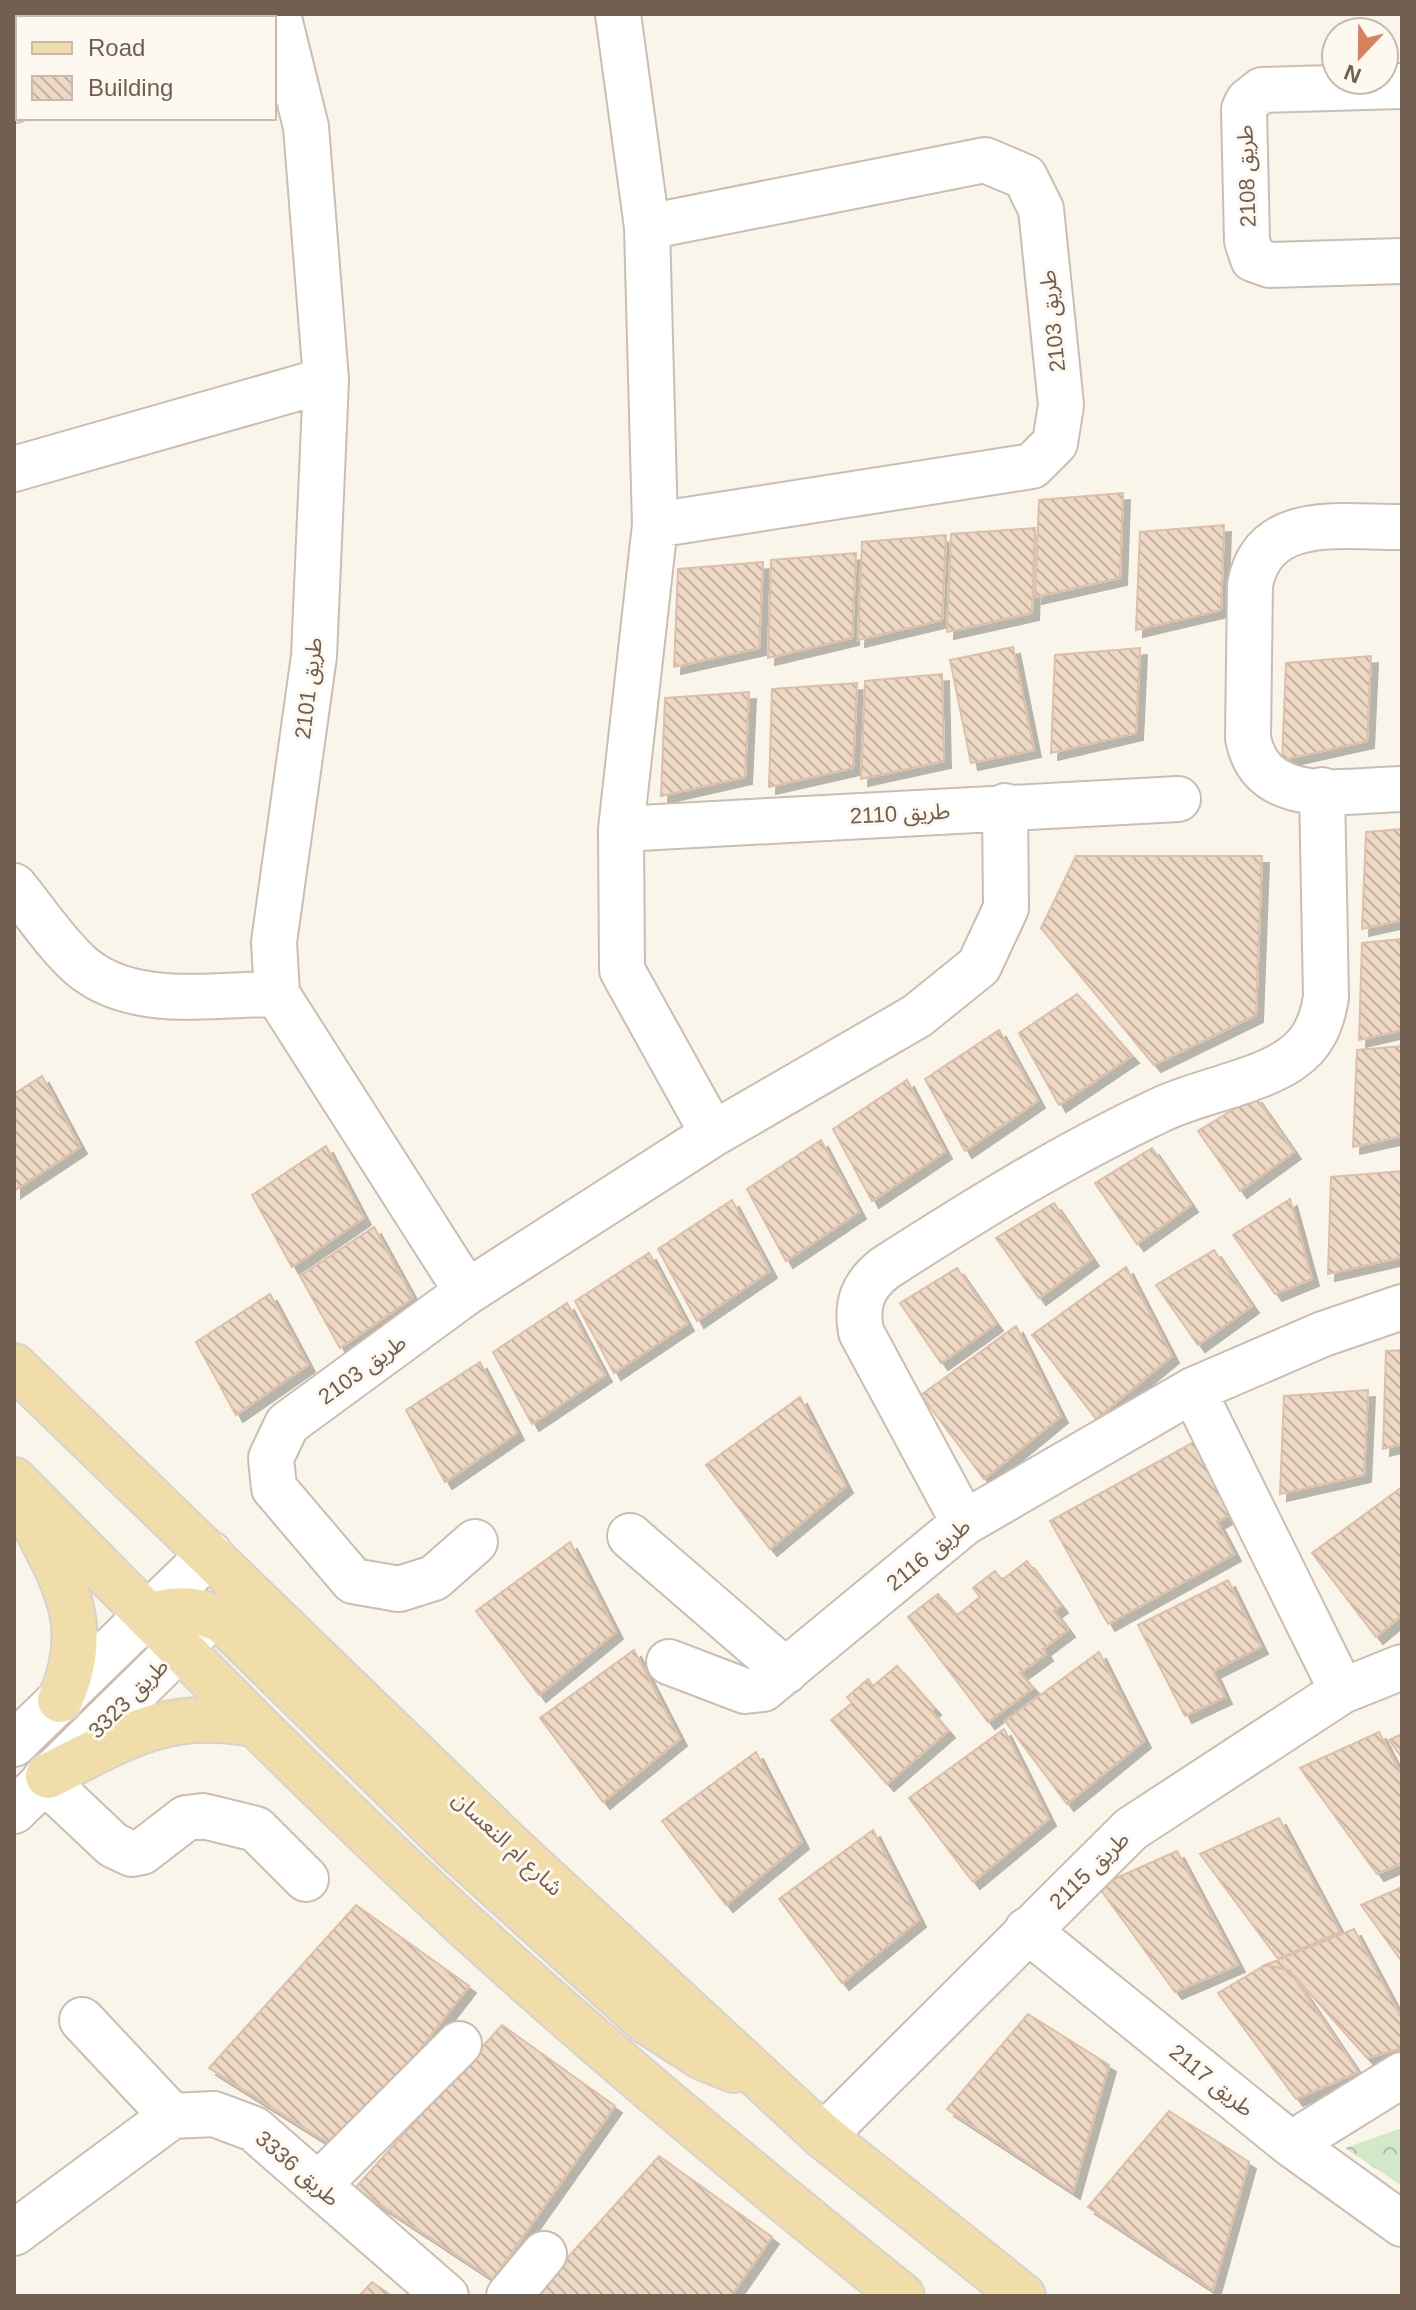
<svg xmlns="http://www.w3.org/2000/svg" width="1416" height="2310" viewBox="0 0 1416 2310" font-family="Helvetica,'Noto Sans Arabic',sans-serif">
<defs>
<pattern id="park-crowns" width="20" height="18" patternUnits="userSpaceOnUse" patternTransform="scale(2)"><rect width="20" height="18" fill="#d3e7c9"/><path d="M2 6a3 3 0 1 1 6 0M12 15a3 3 0 1 1 6 0" fill="none" stroke="#b0bea6"/></pattern>
<pattern id="building-back-hatch" width="6" height="6" patternUnits="userSpaceOnUse" patternTransform="scale(2)"><rect width="6" height="6" fill="#edd8c4"/><path d="M-1 5l2 2M0 0l6 6M5-1l2 2" fill="none" stroke="#c4b2a2"/></pattern>
<filter id="shadow"><feDropShadow dx="7" dy="7" stdDeviation="0" flood-color="#0004"/></filter>
</defs>
<rect width="100%" height="100%" fill="#faf5ea"/>
<path fill="url(#park-crowns)" d="M1402,2128V2186L1345,2148Z"/>
<path fill="url(#building-back-hatch)" stroke="#ddc0a7" stroke-width="2" filter="url(#shadow)" d="M1123,493L1120,578L1035,597L1039,500Z
M1224,525L1221,610L1136,630L1140,532Z
M1035,528L1032,613L947,632L951,534Z
M946,535L942,620L858,640L862,542Z
M856,553L852,638L768,658L771,560Z
M763,562L759,648L674,667L678,569Z
M1013,647L1034,750L971,763L950,660Z
M1140,648L1136,733L1051,753L1055,655Z
M1371,656L1367,741L1282,760L1286,663Z
M942,674L944,761L861,779L865,681Z
M857,683L853,768L769,787L772,689Z
M749,692L745,777L661,796L665,698Z
M1402,829V920L1362,929L1366,832Z
M1076,856H1262L1256,1015L1154,1065L1041,928Z
M1402,939V1030L1359,1040L1362,943Z
M1077,994L1132,1056L1059,1105L1019,1033Z
M999,1030L1038,1101L965,1151L925,1079Z
M1402,1046V1136L1353,1147L1357,1050Z
M42,1076L80,1147L14,1191V1094Z
M907,1080L945,1152L872,1201L833,1129Z
M1255,1096L1294,1152L1240,1191L1198,1131Z
M821,1140L859,1212L786,1261L747,1189Z
M326,1146L364,1218L292,1267L252,1195Z
M1152,1148L1191,1205L1137,1244L1095,1183Z
M1402,1171V1257L1328,1274L1331,1177Z
M1290,1199L1312,1279L1275,1294L1233,1235Z
M732,1200L770,1271L697,1321L658,1249Z
M1054,1203L1092,1259L1039,1298L996,1238Z
M374,1227L413,1298L340,1348L300,1276Z
M1214,1250L1252,1306L1198,1345L1156,1285Z
M649,1253L687,1324L614,1373L575,1301Z
M1126,1267L1172,1356L1096,1419L1032,1335Z
M957,1268L996,1324L941,1363L900,1303Z
M270,1294L308,1365L236,1415L196,1342Z
M567,1303L605,1375L532,1424L493,1352Z
M1016,1326L1061,1416L984,1479L921,1395Z
M1402,1350V1444L1383,1449L1386,1351Z
M480,1362L517,1433L445,1482L406,1410Z
M1368,1390L1364,1475L1280,1494L1284,1396Z
M800,1397L846,1486L770,1549L706,1465Z
M1201,1438L1240,1509L1217,1522L1234,1554L1108,1624L1050,1521Z
M1402,1487V1615L1376,1637L1312,1553Z
M570,1542L616,1632L539,1695L476,1611Z
M1027,1561L1061,1606L1054,1611L1068,1630L1043,1649L1046,1654L1020,1673L1033,1688L988,1722L908,1617L938,1594L956,1616L980,1597L973,1588L995,1571L1002,1580Z
M1228,1580L1261,1647L1213,1671L1225,1697L1185,1716L1138,1625Z
M634,1650L680,1739L603,1802L540,1718Z
M1099,1652L1144,1741L1067,1804L1005,1721Z
M897,1666L934,1708L931,1711L948,1731L887,1784L831,1720L852,1703L847,1697L868,1679L873,1686Z
M1004,1729L1049,1819L973,1882L909,1798Z
M1379,1732L1402,1776V1863L1377,1874L1300,1768Z
M1402,1734V1758L1389,1740Z
M756,1752L802,1842L726,1905L662,1821Z
M1279,1818L1340,1932L1278,1959L1200,1854Z
M873,1830L919,1920L842,1983L779,1899Z
M1177,1851L1238,1965L1175,1992L1098,1886Z
M1402,1887V1962L1361,1905Z
M356,1905L469,1986L341,2151L209,2068Z
M1354,1929L1402,2019V2048L1367,2058L1289,1970L1265,1965Z
M1265,1965L1289,1970L1358,2072L1296,2099L1218,1993Z
M1028,2014L1109,2065L1073,2192L947,2109Z
M502,2025L615,2106L493,2279L355,2188Z
M1169,2111L1249,2162L1213,2290L1088,2207Z
M659,2156L772,2237L731,2296H533Z
M372,2282L392,2296H359Z"/>
<g fill="none" stroke-linecap="round" stroke-linejoin="round">
<g stroke="#cbbeb1" stroke-width="48">
<path id="minor" d="M278,14L306,127L326,380L314,656L274,942L277,994L467,1292
M618,14L647,227L655,525L621,829L622,970L713,1134
M112,18L125,14
M191,18L196,14
M14,52L18,51
M1402,86L1262,90L1248,101L1244,109L1247,241L1253,259L1270,265L1402,261
M14,100L18,98
M647,227L985,160L1025,177L1041,209L1061,405L1055,443L1032,466L655,525
M14,469L326,380
M1402,527C1344,528 1264,511 1250,585L1248,738C1262,810 1346,790 1402,789
M621,829L1178,799
M14,886C35,911 56,944 81,966C132,1010 214,994 277,994
M1193,1390L1342,1691
M964,1523L861,1332C856,1304 862,1286 885,1268C975,1210 1064,1155 1160,1110C1200,1091 1256,1083 1291,1059C1313,1044 1322,1023 1326,997L1322,790
M630,1536L786,1671
M475,1542L434,1578L399,1589L353,1581L274,1488L271,1458L287,1424L467,1292L713,1134L917,1016L979,966L1006,908L1005,806
M669,1662L745,1691L763,1689L964,1523L1193,1390L1323,1334L1402,1307
M14,1744L210,1554
M44,1780L113,1845L132,1854L142,1852L186,1818L203,1816L256,1829L306,1879
M14,1811L206,1622
M1027,1930L1291,2144L1402,2224
M82,2020L172,2116
M823,2136L1131,1829L1342,1691L1402,1667
M1291,2144L1402,2075
M318,2185L459,2044
M14,2233L172,2116L214,2114L254,2129L446,2296
M509,2296L544,2254"/>
</g>
<g stroke="#d8d2ce" stroke-width="48">
<path id="major" d="M14,1366L509,1845L823,2136L1023,2296
M14,1480C161,1628 305,1778 458,1919C601,2050 751,2174 902,2296
M28,1512C63,1579 94,1625 60,1700
M148,1616C176,1607 199,1608 224,1622L457,1850L646,2021L702,2057L734,2070
M48,1776C124,1738 165,1708 253,1724"/>
</g>
<use href="#minor" stroke="#fff" stroke-width="44"/>
<use href="#major" stroke="#f1ddaa" stroke-width="44"/>
</g>
<g text-anchor="middle" stroke-width="6" stroke-linejoin="round" paint-order="stroke">
<g font-size="22" fill="#725f50" stroke="#fdf9f0">
<text transform="translate(1246 176) rotate(-92)" y="8">طريق 2108</text>
<text transform="translate(1052 321) rotate(-96)" y="8">طريق 2103</text>
<text transform="translate(308 688) rotate(-83)" y="8">طريق 2101</text>
<text transform="translate(900 813) rotate(-3)" y="8">طريق 2110</text>
<text transform="translate(362 1369) rotate(-36)" y="8">طريق 2103</text>
<text transform="translate(928 1554) rotate(-39)" y="8">طريق 2116</text>
<text transform="translate(128 1698) rotate(-45)" y="8">طريق 3323</text>
<text transform="translate(508 1843) rotate(43)" y="8">شارع ام النعسان</text>
<text transform="translate(1089 1870) rotate(-44)" y="8">طريق 2115</text>
<text transform="translate(1212 2080) rotate(39)" y="8">طريق 2117</text>
<text transform="translate(298 2168) rotate(41)" y="8">طريق 3336</text>
</g>
</g>
<rect width="1416" height="2310" fill="none" stroke="#725f50" stroke-width="32"/>
<rect x="16" y="16" width="260" height="104" fill="#fdf9f0" stroke="#c5bbb0" stroke-width="2"/>
<rect x="32" y="42" width="40" height="12" fill="#f1ddaa" stroke="#c5bbb0" stroke-width="2"/>
<text x="88" y="56" font-size="24" fill="#725f50">Road</text>
<rect x="32" y="76" width="40" height="24" fill="url(#building-back-hatch)" stroke="#c5bbb0" stroke-width="2"/>
<text x="88" y="96" font-size="24" fill="#725f50">Building</text>
<g transform="translate(1360 56) rotate(202)"><circle r="38" fill="#fdf9f0" stroke="#c5bbb0" stroke-width="2"/>
<path d="M0-6L14 30L0 20L-14 30Z" fill="#d6825d"/>
<text y="-12" font-size="22" font-weight="bold" text-anchor="middle" fill="#725f50">N</text>
</g>
</svg>
